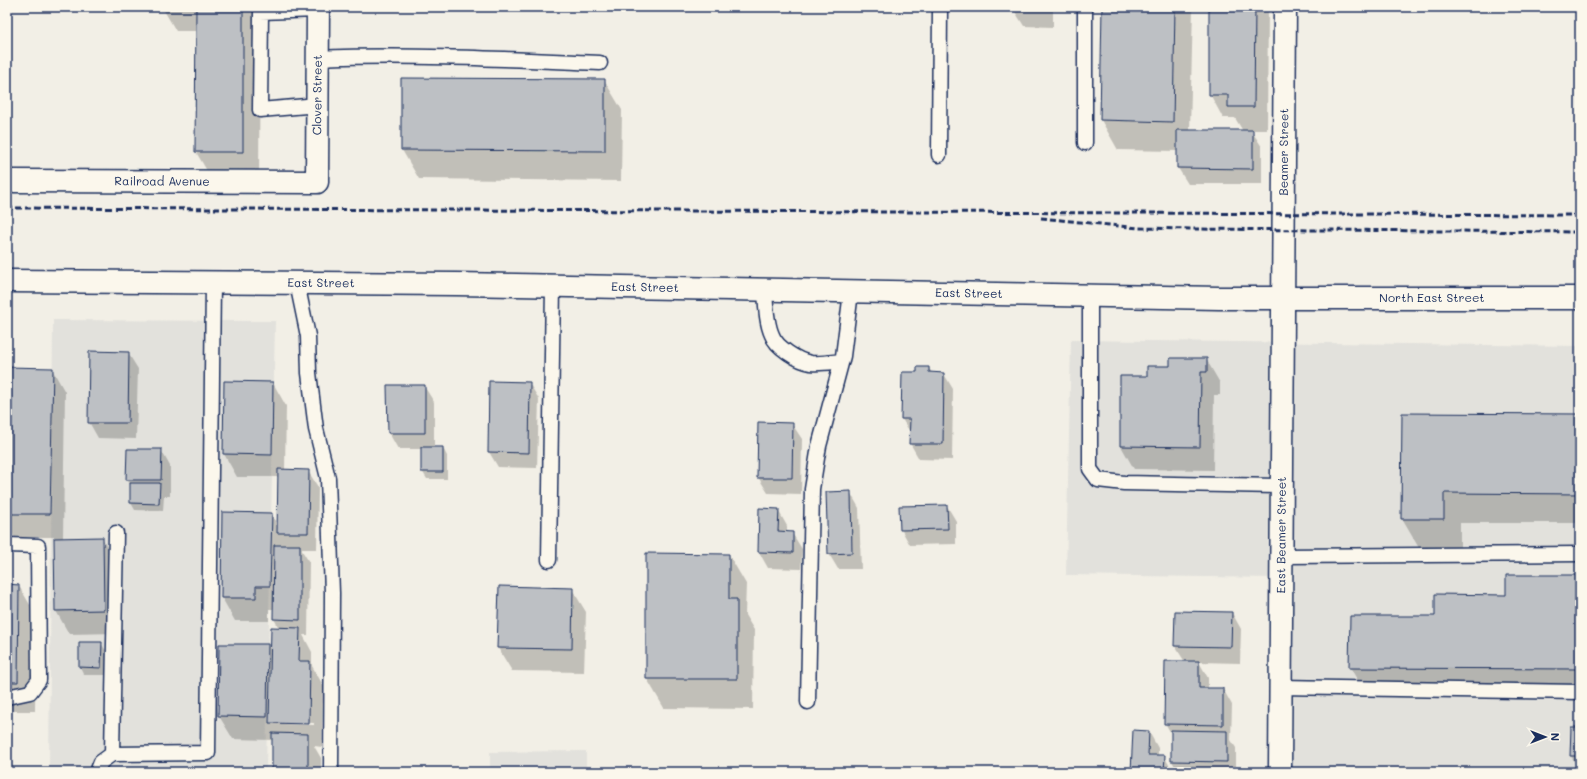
<svg xmlns="http://www.w3.org/2000/svg" width="1587" height="779" viewBox="0 0 1587 779" font-family="Mali,sans-serif">
<rect width="100%" height="100%" fill="#f2efe6"/>
<filter id="ink" filterUnits="userSpaceOnUse"><feTurbulence type="fractalNoise" baseFrequency=".025" numOctaves="2"/><feDisplacementMap in="SourceGraphic" scale="8" xChannelSelector="R" yChannelSelector="G"/><feConvolveMatrix kernelMatrix="1 2 1 2 8 2 1 2 1" color-interpolation-filters="sRGB"/></filter>
<g filter="url(#ink)">
<path fill="#e2e1dc" d="M53,320L275,321L266,772H49Z
M1071,340L1580,346V772H1280L1281,578L1066,575Z
M586,751V772H490V752Z"/>
<path fill="#0003" fill-rule="evenodd" d="M162,7H260L259,181H213L196,152L197,31H176Z
M1012,7H1053V27L1024,26Z
M1103,7H1193L1190,131H1243L1235,118H1223L1210,94V7H1268L1267,130H1251L1262,147V184H1188L1178,168V151L1118,150L1101,120Z
M604,80L622,110L621,181L419,179L402,150Z
M128,353L138,369L136,439L98,438L89,422Z
M1206,359L1220,383V395H1214L1213,470L1134,469L1121,446V377H1148Z
M7,368L52,369L65,392L63,539L102,538L116,561L117,633L69,634L56,611L55,537H14L7,525Z
M929,368L932,373L944,374L953,389L952,460L919,459L910,443V432L902,419Z
M273,383L286,406L285,470L308,471L318,487L317,549H301L309,562L308,635H303L312,652V666L323,685L322,747L314,746L321,758V772H273V740L233,739L219,716L268,645L272,652L279,628L274,619V609H269V621H235L222,598L271,514L278,526L279,477H237L224,454ZM283,722L314,723V725L283,724Z
M529,383L539,399L537,468L498,467L489,452Z
M388,386H424L434,402V448H443L447,456V479H427L422,471V449H398L389,433Z
M1403,414L1580,415V523H1460V548H1419L1402,519Z
M792,424L802,439L801,494L768,493L758,477Z
M161,450L170,466V496H164L163,511L135,510L131,503V486L127,479Z
M850,492L859,508L861,569H838L829,554Z
M947,506L956,521V544L910,545L901,529Z
M778,510L787,526V533H792L802,549L801,569L768,568L759,552Z
M729,555L746,584L745,615L754,630L753,709L664,708L647,679Z
M1580,576V698L1367,697L1350,667L1436,617L1507,596Z
M7,585L19,586L36,615L35,711H7Z
M572,589L586,612L584,672L512,671L498,648Z
M1176,612L1232,613L1241,629L1240,663L1199,662L1208,678V689H1223L1232,705L1231,740L1236,748V772H1178L1172,761V735L1165,723L1185,662L1175,646Z
M101,643L106,651L105,675H84L80,667Z
M1572,728H1580V771L1571,756Z
M1149,732L1158,748V756H1164L1173,772H1132Z"/>
<path fill="#bdc0c4" stroke="#1b2f5e" d="M196,7H243V152H195Z
M1102,7H1175L1173,122L1100,120Z
M1209,7H1255L1254,107H1228V95H1209Z
M401,78L605,79V151L401,150Z
M1177,130H1253V169L1177,168Z
M89,351L129,352L128,423H88Z
M1170,358H1207V372H1201L1200,447L1120,446V376H1147V366H1170Z
M7,367L53,368L50,514H7Z
M917,367H929V372L944,373L943,444H909L910,419H901L902,372H917Z
M224,381L273,382L272,455L223,454Z
M489,381L530,382L529,453L488,452Z
M387,385H425V433H388Z
M1402,413L1580,414V494L1444,493V519H1401Z
M758,422L793,423L792,478H757Z
M421,447H443V472H421Z
M127,449H162L161,480H126Z
M278,469L309,470L308,533H277Z
M130,483H160L159,504L130,503Z
M851,491L852,553L828,554L826,492Z
M947,505L948,529L900,530L899,506Z
M759,508L779,509L778,531L793,532V553L758,552Z
M222,512L272,513L270,586H256V598H221Z
M103,537L104,610L55,611L54,538Z
M274,545H300V620L273,619Z
M646,553L729,554V599H737V679H646Z
M1506,575H1580V669L1349,668L1350,616H1435V594L1506,595Z
M7,584L19,585L18,682H7Z
M499,586L573,588L572,649L497,648Z
M1175,611L1232,612L1231,647L1174,646Z
M271,627L300,628L299,661H310L309,724L269,723Z
M79,642H102L101,668L79,667Z
M219,644H268L267,717L218,716Z
M1165,661H1199V688H1223V725L1164,724Z
M1571,727H1580V756H1570Z
M1133,730L1149,731L1148,755H1165L1164,772H1131Z
M1171,730L1227,731V762L1171,761Z
M272,733L308,734V772H272Z"/>
<g fill="none" stroke-linecap="round" stroke-linejoin="round">
<g stroke="#1b2f5e" stroke-width="17">
<path id="service" d="M1085,7V143
M318,58C412,54 506,59 600,63
M318,105L260,110L261,12L318,10
M939,155L940,7
M297,283L308,336L309,373L316,429L328,478L332,593L331,772
M765,290C766,305 766,322 772,335C776,347 798,361 811,363C821,364 832,362 842,361
M1090,295V469L1098,480L1124,483L1282,486
M116,533L112,754L208,753L213,282
M7,545L38,546L39,680L30,692L7,697
M1282,556L1580,554
M549,560L553,286
M1280,687L1580,692
M808,702L812,489L819,446L843,356L851,292
M97,772L101,762L112,754"/>
</g>
<g stroke="#1b2f5e" stroke-width="25">
<g id="minor">
<path id="s1" d="M7,181L317,182L318,7"/>
</g>
</g>
<g stroke="#1b2f5e" stroke-width="25">
<g id="tertiary">
<path id="s2" d="M1280,772L1285,7"/>
</g>
</g>
<g stroke="#1b2f5e" stroke-width="25">
<g id="secondary">
<path id="s3" d="M7,281L456,284L1219,298H1580"/>
</g>
</g>
<use href="#service" stroke="#fbf7ec" stroke-width="14"/>
<use href="#minor" stroke="#fbf7ec" stroke-width="22"/>
<use href="#tertiary" stroke="#fbf7ec" stroke-width="22"/>
<use href="#secondary" stroke="#fbf7ec" stroke-width="22"/>
<path stroke="#1b2f5e" stroke-width="3" stroke-dasharray="6 3" stroke-linecap="butt" d="M7,208L1580,215
M1041,218L1139,228L1191,229L1580,232"/>
</g>
</g>
<g text-anchor="middle" stroke-width="4" stroke-linejoin="round" paint-order="stroke">
<g font-size="12" fill="#1b2f5e" stroke="#fbf7ec">
<text dy="4" stroke="none"><textPath href="#s1" startOffset="397">Clover Street</textPath></text>
<text dy="4" stroke="none"><textPath href="#s2" startOffset="620">Beamer Street</textPath></text>
<text dy="4" stroke="none"><textPath href="#s1" startOffset="155">Railroad Avenue</textPath></text>
<text dy="4" stroke="none"><textPath href="#s3" startOffset="314">East Street</textPath></text>
<text dy="4" stroke="none"><textPath href="#s3" startOffset="638">East Street</textPath></text>
<text dy="4" stroke="none"><textPath href="#s3" startOffset="962">East Street</textPath></text>
<text dy="4" stroke="none"><textPath href="#s3" startOffset="1425">North East Street</textPath></text>
<text dy="4" stroke="none"><textPath href="#s2" startOffset="237">East Beamer Street</textPath></text>
</g>
</g>
<rect width="1587" height="779" fill="none" stroke="#fbf7ec" stroke-width="24"/>
<rect x="12" y="12" width="1563" height="755" fill="none" stroke="#1b2f5e" stroke-width="1.5" filter="url(#ink)"/>
<g transform="translate(1545 737) rotate(90)" stroke="#fbf7ec" stroke-width="3" paint-order="stroke">
<path d="M0-3L7 15L0 10L-7 15Z" fill="#1b2f5e"/>
<text y="-6" font-size="11" font-weight="bold" text-anchor="middle" fill="#1b2f5e">N</text>
</g>
</svg>
